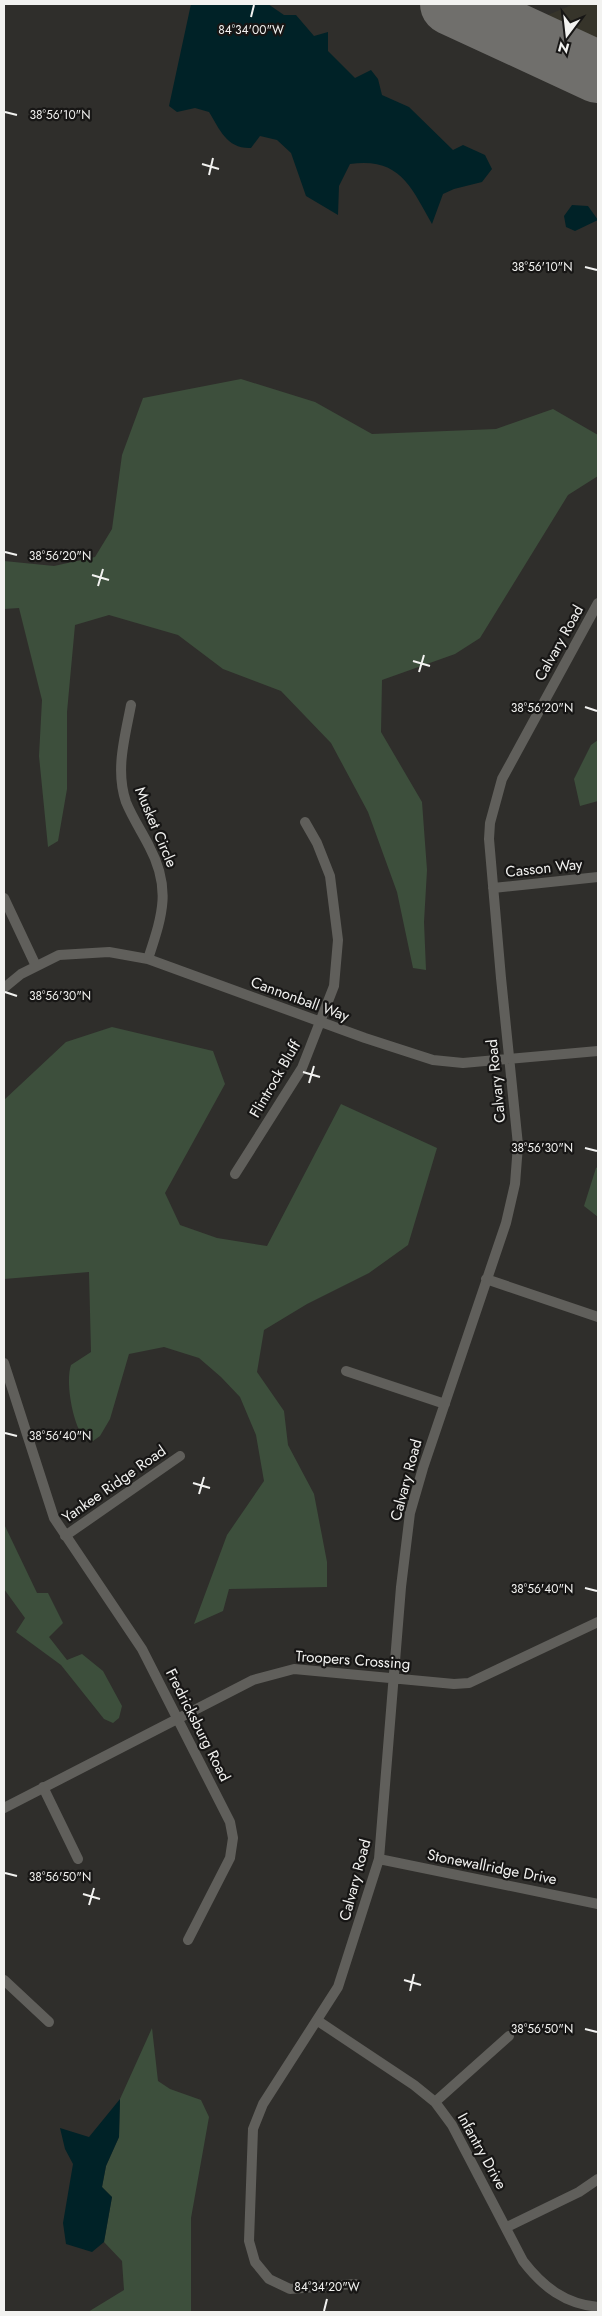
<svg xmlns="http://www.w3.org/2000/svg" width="602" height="2316" viewBox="0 0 602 2316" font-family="Jost,sans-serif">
<rect width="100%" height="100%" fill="#2f2e2b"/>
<path fill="#36342a" d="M420,4H490L531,22L574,4H598V89Z"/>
<path fill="#3d4f3c" d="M241,379L315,402L372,434L496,429L553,409L598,435V476L568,495L480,638L455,654L382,680L381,732L422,802L427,870L424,922L426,970L413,968L397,892L368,812L331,743L281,691L223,669L178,635L109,615L75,625L67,712V789L58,841L48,847L39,756L42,700L19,608L4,609V561L54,566L95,557L112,529L122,455L143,398Z
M598,740V801L580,806L574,779L591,745Z
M112,1027L213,1051L225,1084L165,1193L180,1225L217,1238L267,1246L341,1104L437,1148L408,1245L369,1273L307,1304L264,1330L257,1372L284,1411L288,1445L314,1494L327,1562V1587L229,1589L223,1611L194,1624L227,1535L264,1481L256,1435L240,1397L221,1377L199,1358L164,1347L129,1354L110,1419L100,1436L93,1441L86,1440C73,1428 65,1382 71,1365L91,1352L89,1272L4,1279V1100L66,1042Z
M598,1167V1217L584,1206L596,1168Z
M4,1524L37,1593H48L63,1623L49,1637L67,1660L82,1654L103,1671L122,1706L119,1718L113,1723L104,1719L61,1665L16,1632L25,1618L4,1589Z
M152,2028L158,2081L170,2089L201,2100L209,2117L191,2218V2312H88L124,2290L122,2261L104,2242L112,2197L102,2187L106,2166L119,2137L120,2099Z"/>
<path fill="#002227" d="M191,4H268L284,15H296L314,36L328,32V51L355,78L371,70L378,79L382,95L409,107L453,150L463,145L485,155L492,169L482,182L454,189L443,194L432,224C411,187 400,157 350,164L339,186L338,215L306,196L291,153L277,140L260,136L251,148C227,149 220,130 209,112L195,108L177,112L169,106Z
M572,205L588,206L598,220L575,231L566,227L564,216Z
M120,2099L119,2137L106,2166L102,2187L112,2197L104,2242L92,2252L66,2244L63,2223L73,2164L65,2149L60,2128L89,2137Z"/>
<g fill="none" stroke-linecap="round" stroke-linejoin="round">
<path stroke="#706f6c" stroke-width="62" d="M451,4L598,72"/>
<path stroke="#605f5b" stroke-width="10" d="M131,705C125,737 115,770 126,802C132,817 142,832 149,846C172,889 162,916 148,959
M493,888L598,877
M4,898L36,966
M4,988L21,974L59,955L109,952L148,959L365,1038L433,1060L463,1063L598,1051
M235,1174L302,1068L334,986L338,940L330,876L317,843L305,822
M486,1279L598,1317
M4,1363L54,1518L142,1649L230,1822L233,1838L230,1858L188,1940
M346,1371L445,1404
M65,1536L180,1456
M43,1787L78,1859
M4,1808L253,1680L294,1669L454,1684L469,1683L598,1622
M379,1859L598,1904
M4,1980L49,2022
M318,2021L414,2085L435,2102L452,2125L523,2261C543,2287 565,2304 598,2307
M435,2102L509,2036
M507,2227L579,2192L598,2179
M355,2284L290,2289L269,2279L255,2262L249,2241L253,2129L263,2104L338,1987L379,1859L401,1587L410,1513L423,1468L506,1223L515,1184L518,1145L501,978L489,839L490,823L502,779L598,603"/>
</g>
<path fill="none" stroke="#f2f2f0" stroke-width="2" d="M251,17L254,5M5,112L17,115M202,164L219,169M209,175L213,158M585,267L597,270M5,552L17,555M92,575L109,580M98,586L103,569M413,661L430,666M419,672L424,655M585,707L597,711M5,992L17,996M303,1072L320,1077M309,1083L314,1066M585,1148L597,1151M5,1433L17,1436M193,1483L210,1488M199,1494L204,1477M585,1588L597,1591M5,1873L17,1876M83,1894L100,1899M89,1905L94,1888M404,1980L421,1985M410,1991L414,1974M585,2029L597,2032M324,2311L327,2299"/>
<g text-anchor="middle" stroke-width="4.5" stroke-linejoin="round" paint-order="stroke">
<g font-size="15" fill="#f2f2f0" stroke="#171615">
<text transform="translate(559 643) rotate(-61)" y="5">Calvary Road</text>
<text transform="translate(156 827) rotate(67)" y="5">Musket Circle</text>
<text transform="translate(544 868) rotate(-6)" y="5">Casson Way</text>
<text transform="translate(300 999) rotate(20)" y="5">Cannonball Way</text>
<text transform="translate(275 1079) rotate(-60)" y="5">Flintrock Bluff</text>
<text transform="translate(496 1081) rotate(-96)" y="5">Calvary Road</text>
<text transform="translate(406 1480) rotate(-75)" y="5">Calvary Road</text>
<text transform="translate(114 1484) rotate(-35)" y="5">Yankee Ridge Road</text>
<text transform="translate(353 1660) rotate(4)" y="5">Troopers Crossing</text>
<text transform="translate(198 1725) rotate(63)" y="5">Fredricksburg Road</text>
<text transform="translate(492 1867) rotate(11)" y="5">Stonewallridge Drive</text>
<text transform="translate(355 1880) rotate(-75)" y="5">Calvary Road</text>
<text transform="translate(482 2151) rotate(61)" y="5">Infantry Drive</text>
</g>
</g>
<g font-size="12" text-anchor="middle" fill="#f2f2f0" stroke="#171615" stroke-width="4.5" stroke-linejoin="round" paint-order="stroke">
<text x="251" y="34">84°34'00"W</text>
<text x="60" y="119">38°56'10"N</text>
<text x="542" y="271">38°56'10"N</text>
<text x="60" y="560">38°56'20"N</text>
<text x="542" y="712">38°56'20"N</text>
<text x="60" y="1000">38°56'30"N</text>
<text x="542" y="1152">38°56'30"N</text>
<text x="60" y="1440">38°56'40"N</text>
<text x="542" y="1593">38°56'40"N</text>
<text x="60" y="1881">38°56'50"N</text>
<text x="542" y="2033">38°56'50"N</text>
<text x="327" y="2291">84°34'20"W</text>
</g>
<rect width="602" height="2316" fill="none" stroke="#f2f2f0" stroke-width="10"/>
<g transform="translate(567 35) rotate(195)" stroke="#171615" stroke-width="4" paint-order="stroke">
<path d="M0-4L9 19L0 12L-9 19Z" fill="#f2f2f0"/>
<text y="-8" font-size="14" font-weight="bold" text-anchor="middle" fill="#f2f2f0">N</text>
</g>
</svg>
